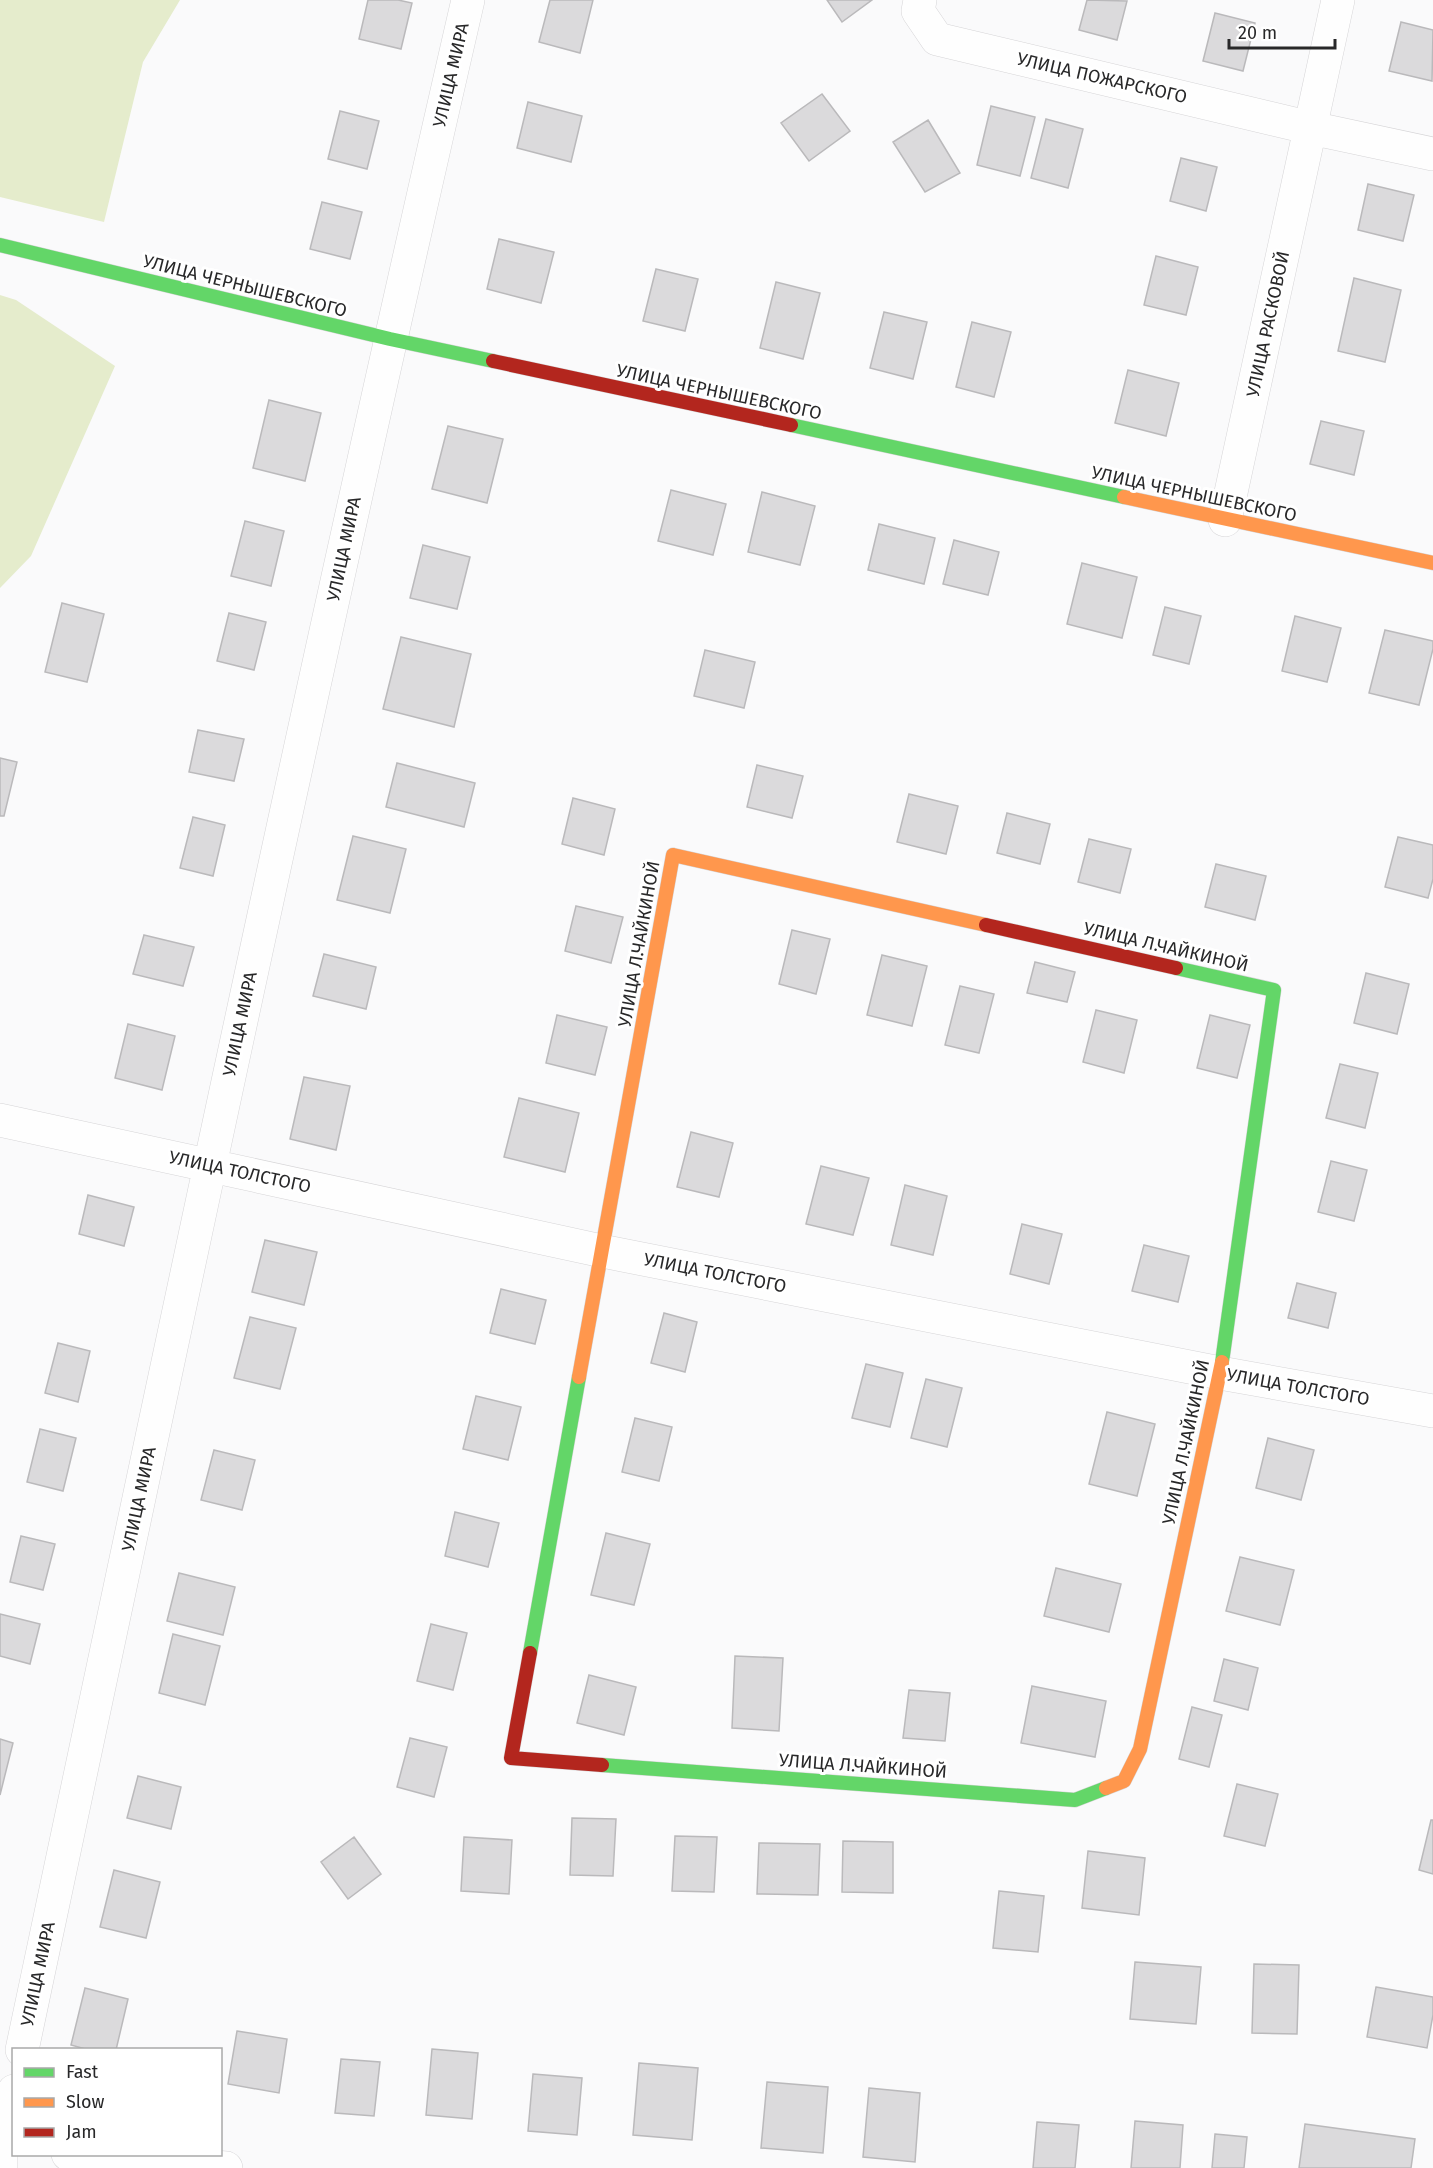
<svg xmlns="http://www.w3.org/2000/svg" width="1433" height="2168" viewBox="0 0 1433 2168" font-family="'Fira Sans',sans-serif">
<rect width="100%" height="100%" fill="#fafafb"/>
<path fill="#e5eccc" d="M0,0H180L143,62L104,222L0,197Z
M0,295L16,300L115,366L31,556L0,588Z"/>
<path fill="#dbdadc" stroke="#bab9bb" stroke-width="1.5" d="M368,0H398L412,3L401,49L359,39Z
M550,0H593L580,53L539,42Z
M827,0H872L842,22Z
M1087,0L1127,1L1117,40L1079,30Z
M1215,13L1255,23L1243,71L1203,61Z
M1401,22L1433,30L1432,81L1389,71Z
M822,94L850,131L809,161L781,123Z
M528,102L582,116L571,162L517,148Z
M991,106L1035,117L1020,176L977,165Z
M340,111L379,121L367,169L328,159Z
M1046,119L1083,129L1068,188L1031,178Z
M928,120L960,173L925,192L893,142Z
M1181,158L1217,167L1206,211L1170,201Z
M1368,184L1414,195L1403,241L1358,230Z
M322,202L362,212L350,259L310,249Z
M499,239L554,252L541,303L487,289Z
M1156,256L1198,267L1186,315L1144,305Z
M656,269L698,279L685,331L643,321Z
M1354,278L1401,290L1385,362L1338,351Z
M776,282L820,293L803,359L760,348Z
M884,312L927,322L913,379L870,368Z
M972,322L1011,332L994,397L956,387Z
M1128,370L1179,383L1166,436L1115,423Z
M269,400L321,413L305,481L253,468Z
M1321,421L1364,431L1354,475L1310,464Z
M448,426L503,439L487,503L432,489Z
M671,490L726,504L713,555L658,541Z
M762,492L815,506L800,565L748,552Z
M245,521L284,531L271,586L231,576Z
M879,524L935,538L924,584L868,570Z
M954,540L999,552L988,595L943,584Z
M423,545L470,557L457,609L410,598Z
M1082,563L1137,577L1122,638L1067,624Z
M62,603L104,614L87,682L45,672Z
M1165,607L1201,616L1189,664L1153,655Z
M229,613L266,622L254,670L217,661Z
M1295,616L1341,628L1327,682L1282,671Z
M1385,630L1433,641V649L1419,705L1369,693Z
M401,637L471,654L454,727L383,709Z
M705,650L755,662L744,708L694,696Z
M198,730L244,739L234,781L189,772Z
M0,758L17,762L4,816H0Z
M397,763L475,783L464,827L386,807Z
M757,765L803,776L792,818L747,807Z
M909,794L958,806L946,854L897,842Z
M573,798L615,809L604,855L562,844Z
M1007,813L1050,824L1040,864L997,853Z
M193,817L225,825L213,876L180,868Z
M353,836L406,849L390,913L337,900Z
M1398,837L1433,845V879L1428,898L1385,887Z
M1089,839L1131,849L1120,893L1078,882Z
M1216,864L1266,876L1255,920L1205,907Z
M576,906L623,917L611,963L565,951Z
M792,930L830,939L816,994L779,984Z
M144,935L194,947L183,986L133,974Z
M324,954L376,967L366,1009L313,996Z
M882,955L927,966L912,1026L867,1015Z
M1035,962L1075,972L1067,1002L1027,993Z
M1366,973L1409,984L1397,1034L1354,1023Z
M960,986L994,994L979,1053L945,1045Z
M1096,1010L1137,1020L1124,1073L1083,1062Z
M557,1015L607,1027L595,1075L546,1063Z
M1210,1015L1250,1025L1237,1078L1197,1068Z
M128,1024L175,1036L162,1090L115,1078Z
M1340,1064L1378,1073L1365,1128L1326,1118Z
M304,1077L350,1086L336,1150L290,1139Z
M519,1098L579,1113L565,1172L504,1157Z
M691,1132L733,1143L719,1197L677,1187Z
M1331,1161L1367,1170L1354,1221L1318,1212Z
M821,1166L869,1178L853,1235L806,1224Z
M905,1185L947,1196L933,1255L891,1245Z
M88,1195L134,1207L124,1246L79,1234Z
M1022,1224L1062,1234L1049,1284L1010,1274Z
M265,1240L317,1252L304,1305L252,1292Z
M1144,1245L1189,1256L1178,1302L1132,1291Z
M1297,1283L1336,1293L1328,1328L1288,1318Z
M501,1289L546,1300L535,1344L490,1333Z
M664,1313L697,1322L685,1372L651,1363Z
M250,1317L296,1328L280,1389L234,1378Z
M58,1343L90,1351L78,1402L45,1393Z
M866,1364L903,1373L890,1427L852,1418Z
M926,1379L962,1388L947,1447L911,1438Z
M476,1396L521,1407L508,1460L463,1449Z
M1107,1412L1155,1424L1137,1496L1089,1484Z
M635,1418L672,1427L659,1481L622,1472Z
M40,1429L76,1438L63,1491L27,1482Z
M1268,1438L1314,1450L1301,1500L1256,1488Z
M214,1450L255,1460L242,1510L201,1500Z
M455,1512L499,1523L488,1567L445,1556Z
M606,1533L650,1544L634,1605L591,1595Z
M21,1536L55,1544L43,1590L10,1582Z
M1240,1557L1294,1570L1280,1625L1226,1611Z
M1056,1568L1121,1584L1109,1632L1044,1616Z
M179,1573L235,1587L223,1635L167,1621Z
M0,1614L40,1624L30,1664L0,1656Z
M431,1624L467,1633L453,1690L417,1681Z
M173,1634L220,1646L205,1705L159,1693Z
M735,1656L783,1658L779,1731L732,1728Z
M1224,1659L1258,1668L1248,1710L1214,1701Z
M589,1675L636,1687L624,1735L577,1723Z
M1032,1686L1106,1701L1095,1757L1021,1743Z
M909,1690L950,1693L945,1741L903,1738Z
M1192,1707L1222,1715L1209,1767L1179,1759Z
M410,1738L447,1747L434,1797L397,1787Z
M0,1739L13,1743L0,1795Z
M138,1776L181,1787L171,1829L127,1818Z
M1237,1784L1278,1794L1265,1846L1224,1836Z
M572,1818L616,1819L613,1876L570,1875Z
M1431,1820H1433V1874L1419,1870Z
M675,1836L717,1837L714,1892L672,1891Z
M354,1837L381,1874L348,1899L321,1862Z
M464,1837L512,1840L509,1894L461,1891Z
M843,1841L893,1842V1893L842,1892Z
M759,1843L820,1844L818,1895L757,1894Z
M1088,1851L1145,1858L1139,1915L1082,1908Z
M114,1870L160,1882L146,1938L100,1927Z
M999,1891L1044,1896L1038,1952L993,1948Z
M1135,1962L1201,1967L1196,2024L1130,2019Z
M1254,1964L1299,1965L1297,2034L1252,2033Z
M1376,1987L1433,1997V2015L1427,2048L1367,2037Z
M85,1988L128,1999L116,2050H89L71,2045Z
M237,2031L287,2039L279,2093L228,2084Z
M432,2049L478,2053L472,2119L426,2115Z
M341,2059L380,2062L374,2116L335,2113Z
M639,2063L698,2068L692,2140L633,2135Z
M533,2074L582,2078L577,2135L528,2131Z
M767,2082L828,2087L823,2153L761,2148Z
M869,2088L920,2093L915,2162L863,2157Z
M1135,2121L1183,2125L1180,2168H1131Z
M1037,2122L1079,2125L1075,2168H1033Z
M1305,2124L1415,2139L1411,2168H1299Z
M1215,2134L1247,2137L1244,2168H1212Z"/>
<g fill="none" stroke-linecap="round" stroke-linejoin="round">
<g stroke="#d6d5d7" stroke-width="34">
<path id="street" d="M920,0L918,11L937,39L1311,128L1433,154
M1225,520L1338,0
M0,1120L602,1251L1220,1373L1433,1411
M22,2050C167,1365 311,681 468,0
M68,2154L226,2168
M1,2168V2149L14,2091"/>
</g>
<g stroke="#d6d5d7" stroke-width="15">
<path id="fast" d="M0,245L390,339L493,361
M791,425L1124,497
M1176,968L1274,990L1222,1362
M530,1653L579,1377
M602,1765L1075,1800L1106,1788"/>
</g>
<g stroke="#d6d5d7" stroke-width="15">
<path id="slow" d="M1124,497L1433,563
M673,855L986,925
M579,1377L673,855
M1106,1788L1124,1781L1140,1749L1222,1362"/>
</g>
<g stroke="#d6d5d7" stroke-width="15">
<path id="jam" d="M493,361L791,425
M986,925L1176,968
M530,1653L511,1758L602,1765"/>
</g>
<use href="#street" stroke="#fefefe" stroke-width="33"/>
<use href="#fast" stroke="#63d668" stroke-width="14"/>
<use href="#slow" stroke="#ff974d" stroke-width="14"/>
<use href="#jam" stroke="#b3261e" stroke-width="14"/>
</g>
<g text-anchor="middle" stroke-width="6" stroke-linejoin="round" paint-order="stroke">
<g font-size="18" fill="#282829" stroke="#fff">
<text transform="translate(451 75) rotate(-77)" y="6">УЛИЦА МИРА</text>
<text transform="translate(1102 78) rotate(13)" y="6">УЛИЦА ПОЖАРСКОГО</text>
<text transform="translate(245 286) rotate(14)" y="6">УЛИЦА ЧЕРНЫШЕВСКОГО</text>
<text transform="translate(1268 324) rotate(-78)" y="6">УЛИЦА РАСКОВОЙ</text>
<text transform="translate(719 392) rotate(12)" y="6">УЛИЦА ЧЕРНЫШЕВСКОГО</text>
<text transform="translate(1194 494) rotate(12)" y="6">УЛИЦА ЧЕРНЫШЕВСКОГО</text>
<text transform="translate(344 549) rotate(-78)" y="6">УЛИЦА МИРА</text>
<text transform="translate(639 944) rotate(-80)" y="6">УЛИЦА Л.ЧАЙКИНОЙ</text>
<text transform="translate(1166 947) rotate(13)" y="6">УЛИЦА Л.ЧАЙКИНОЙ</text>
<text transform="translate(240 1024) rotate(-78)" y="6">УЛИЦА МИРА</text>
<text transform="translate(240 1172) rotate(12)" y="6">УЛИЦА ТОЛСТОГО</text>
<text transform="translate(715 1273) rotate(11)" y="6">УЛИЦА ТОЛСТОГО</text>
<text transform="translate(1298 1387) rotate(10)" y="6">УЛИЦА ТОЛСТОГО</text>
<text transform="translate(1186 1442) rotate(-78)" y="6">УЛИЦА Л.ЧАЙКИНОЙ</text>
<text transform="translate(139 1499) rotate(-78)" y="6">УЛИЦА МИРА</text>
<text transform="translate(863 1766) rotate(4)" y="6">УЛИЦА Л.ЧАЙКИНОЙ</text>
<text transform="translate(38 1974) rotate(-78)" y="6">УЛИЦА МИРА</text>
</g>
</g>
<rect x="12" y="2048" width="210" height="108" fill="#ffffff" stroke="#a9a9a9" stroke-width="1.5"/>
<rect x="24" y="2068" width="30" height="9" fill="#63d668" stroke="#a9a9a9" stroke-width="1.5"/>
<text x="66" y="2078" font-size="18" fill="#282829">Fast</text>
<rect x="24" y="2098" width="30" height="9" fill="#ff974d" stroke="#a9a9a9" stroke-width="1.5"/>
<text x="66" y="2108" font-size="18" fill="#282829">Slow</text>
<rect x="24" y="2128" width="30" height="9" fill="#b3261e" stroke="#a9a9a9" stroke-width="1.5"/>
<text x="66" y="2138" font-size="18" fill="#282829">Jam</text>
<path d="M1229 39v9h106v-9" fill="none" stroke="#282829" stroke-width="3"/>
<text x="1238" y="39" font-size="18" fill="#282829" stroke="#ffffff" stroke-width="4.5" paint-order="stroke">20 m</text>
</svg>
